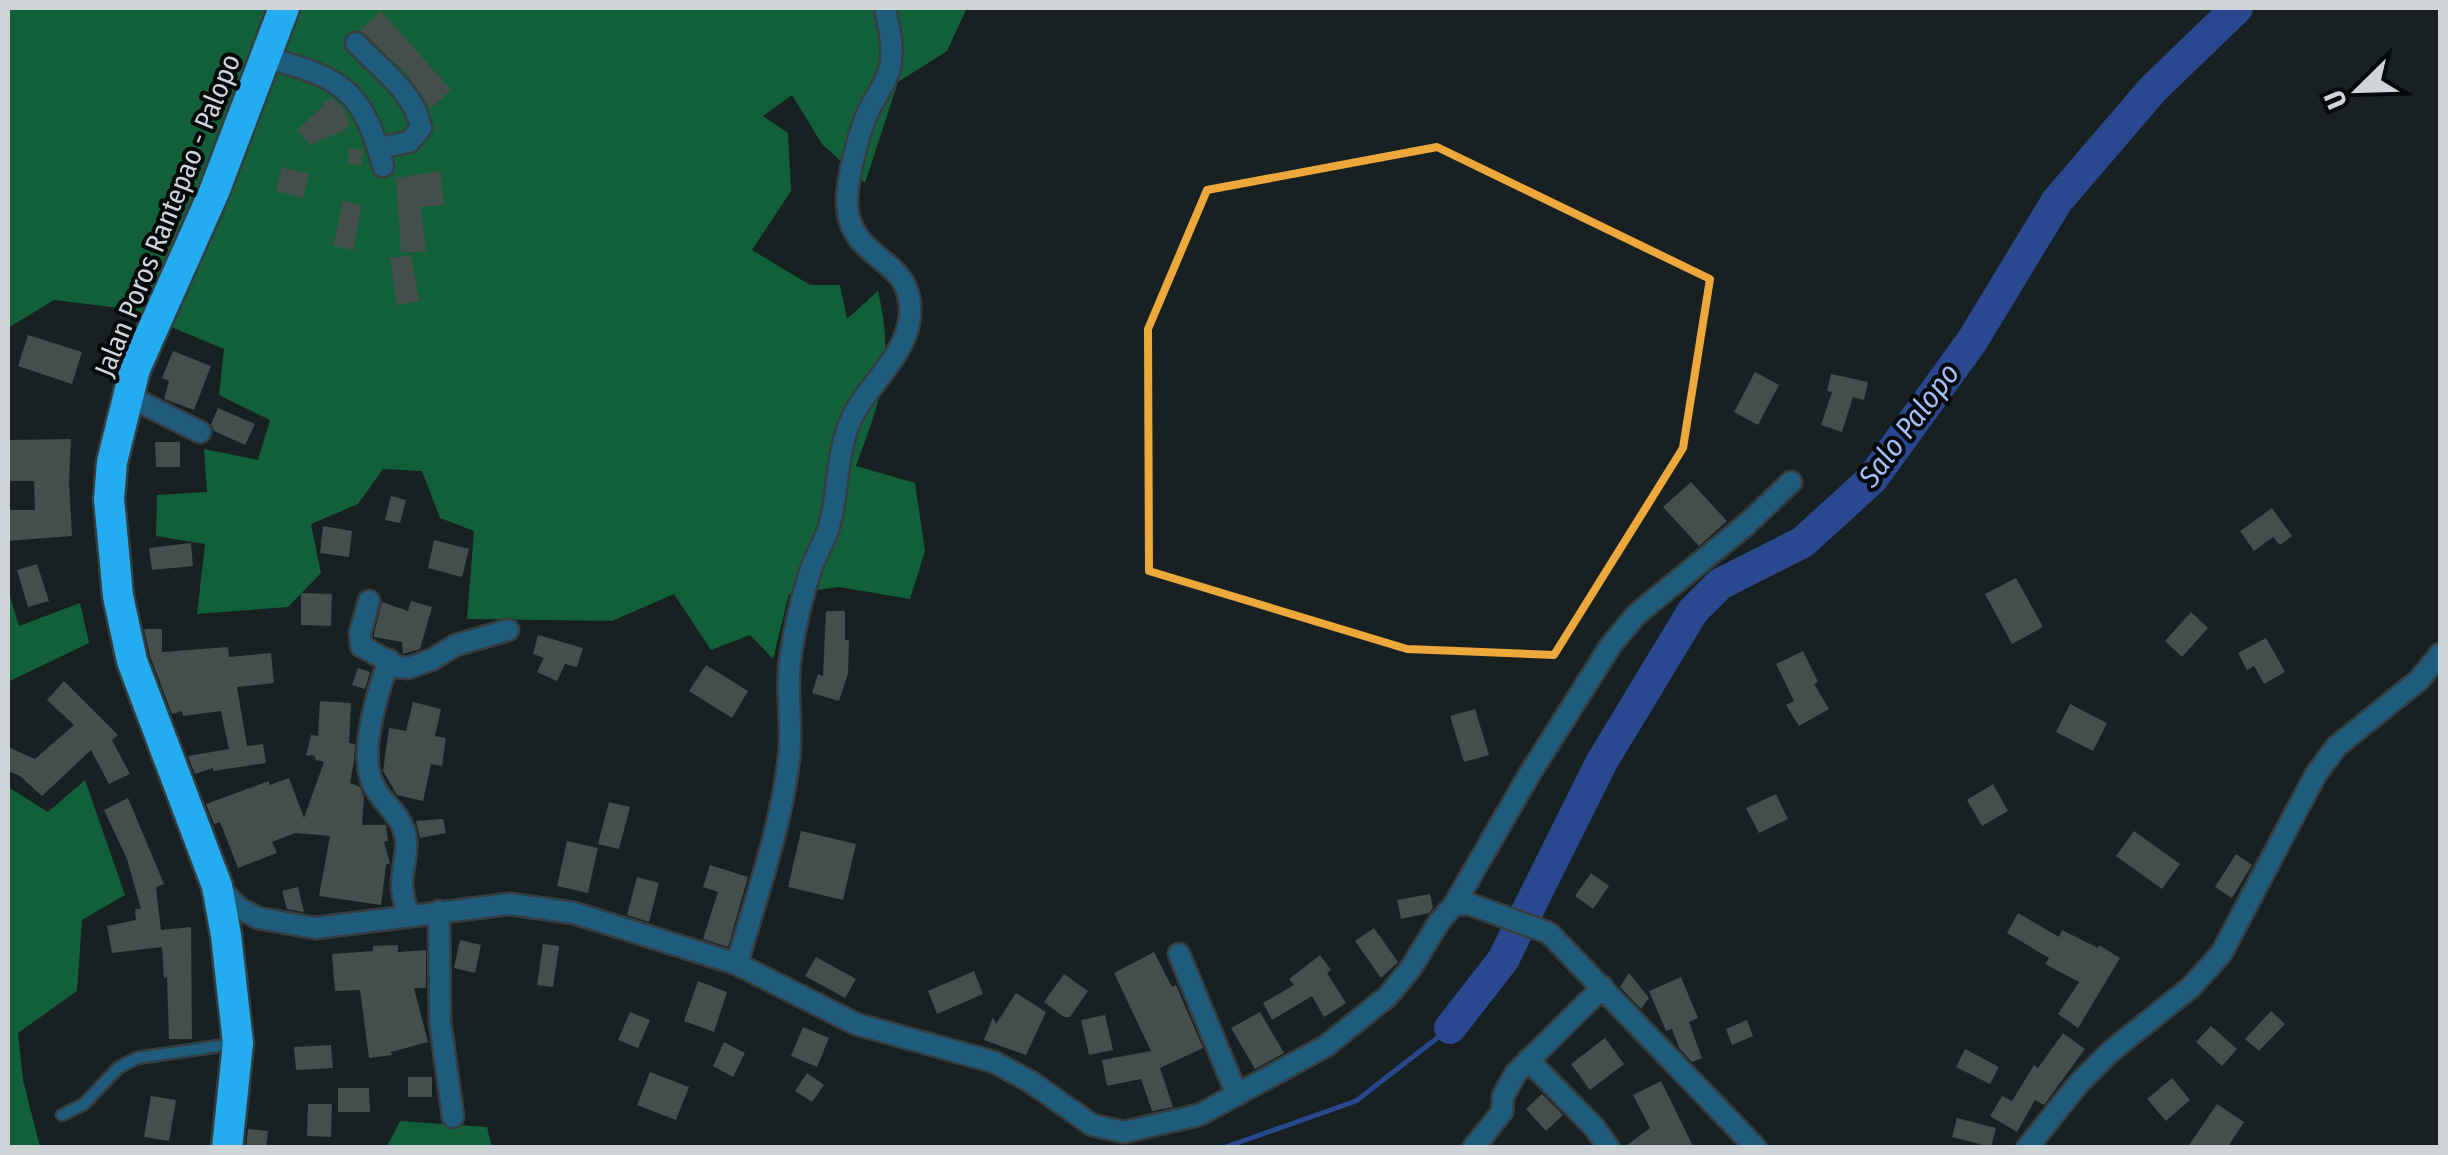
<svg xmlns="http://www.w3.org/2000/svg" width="2448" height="1155" viewBox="0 0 2448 1155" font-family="'Fira Sans Condensed',sans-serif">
<rect width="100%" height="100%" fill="#182022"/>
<path fill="#116039" d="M8,8H967L947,51L898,82L865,183L822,144L792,95L763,116L788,133L791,191L752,250L810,285H840L847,319L878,291C895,364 881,398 856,466L915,483L925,551L910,599L839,587L789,594L773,659L750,635L711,650L674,594L612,621L467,619L474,531L440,518L422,471L383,469L358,504L311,524L321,573L288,607L197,614L205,544L156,536L157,495L207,492L204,449L258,460L270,420L219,395L224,349L128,309L54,300L8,328Z
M8,590L19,626L80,603L89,643L8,682Z
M85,780L125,895L82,920L77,991L18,1033L23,1080L40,1147H8V787L48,812Z
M400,1121L487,1127L492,1147L386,1148Z"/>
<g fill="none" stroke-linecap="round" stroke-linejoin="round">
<path stroke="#29488f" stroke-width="5" d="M1223,1148L1356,1101L1450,1028"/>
<path stroke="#29488f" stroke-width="32" d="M1450,1028L1503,960L1601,763L1693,611L1720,584L1803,542L1872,479L1972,341L2057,201L2153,89L2237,8"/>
</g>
<path fill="#444e4c" d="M381,11L451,90L431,108L405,72L360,30Z
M332,98L344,109L350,124L343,131L310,145L297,130L324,105L323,102Z
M349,148L363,149L362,165L348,164Z
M282,167L309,174L303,198L276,191Z
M440,171L444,205L421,207L426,252H401L396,178Z
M343,201L362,205L353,250L333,246Z
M411,255L419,301L397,305L390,258Z
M28,335L82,352L72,384L18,366Z
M173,351L211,366L194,410L164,399L169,381L162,378Z
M1755,372L1779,385L1758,425L1734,412Z
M1831,374L1868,382L1864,400L1853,397L1842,432L1821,425L1832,392L1827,391Z
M218,408L255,424L245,445L214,431L211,424Z
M71,439L69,481L72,536L8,541V510H35L34,481H8V440Z
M155,442H180V467H156Z
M1691,482L1727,521L1699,546L1663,507Z
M391,496L406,500L400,523L385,520Z
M2272,508L2292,536L2280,545L2273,537L2254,551L2240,531Z
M323,526L352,531L349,557L320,553Z
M434,540L469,549L462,577L428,568Z
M191,543L193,566L152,570L149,548Z
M37,564L49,601L28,607L17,570Z
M2016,578L2043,627L2012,644L1985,594Z
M301,593L332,594L331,626L301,625Z
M411,601L432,607L420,649L403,654L402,642L374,637V634L382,602L408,611Z
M826,611H845V640H849L848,673L839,701L812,693L818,674L823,676Z
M2191,612L2208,628L2182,657L2165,641Z
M144,629H162V652L228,647L229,657L271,653L274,683L237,687L247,746L263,744L266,763L213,771V768L195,774L188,756L229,749L221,711L183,716L182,711L172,714L150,656Z
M538,635L583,648L577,667L565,664L557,681L537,672L544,658L533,654Z
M2266,638L2285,672L2264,684L2254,666L2247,670L2238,653Z
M1803,651L1818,682L1814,684L1829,709L1799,726L1786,705L1794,701L1776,664Z
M706,665L748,691L732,718L689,691Z
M358,668L370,672L365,689L352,685Z
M64,681L118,735L112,740L130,774L109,784L91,750L42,796L20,776L8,771V747L35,759L74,725L47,700Z
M320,701L351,703L349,743L355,744L354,761L350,783L360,787L364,797L362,825H386L388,841L384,842L390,863L386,865L381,905L319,896L330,836L295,833L272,842L277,853L238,868L220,822L214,824L206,804L269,781V785L289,778L304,818L324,762L316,760L314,755L306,756L311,735L318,736Z
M413,702L441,709L435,736L446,738L442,766L431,764L423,801L397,795L383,771L389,728L406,731Z
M2070,704L2107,723L2093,751L2056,732Z
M1475,709L1489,755L1464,762L1450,716Z
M1993,784L2008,811L1982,826L1967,800Z
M1776,794L1788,819L1759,833L1746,808Z
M128,798L164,884L156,887L161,930L191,927L192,1039H169L167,977L164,978L162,947L112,953L107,926L136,920L135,909H141L127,859L104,810Z
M609,802L630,807L619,849L598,844Z
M443,819L446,833L420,838L416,821Z
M801,831L856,844L843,900L788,887Z
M2134,831L2180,864L2162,889L2116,856Z
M567,841L598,848L588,893L557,886Z
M2236,854L2252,865L2232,898L2215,887Z
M710,865L748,877L728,947L703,939L718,892L703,887Z
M1591,873L1609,886L1593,909L1575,896Z
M637,877L659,883L649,922L627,915Z
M298,887L304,912L287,909L282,891Z
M1430,894L1433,908L1429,913L1401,919L1397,900Z
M2018,913L2059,937L2062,930L2098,948L2099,945L2120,958L2078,1028L2058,1014L2079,982L2045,964L2049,958L2007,933Z
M1374,928L1398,962L1381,978L1355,941Z
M460,940L481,945L475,973L454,968Z
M543,944L559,946L553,987L537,985Z
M398,945V952L426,950V988H414L428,1042L391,1052L392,1055L369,1058L360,990L335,991L332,954L373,951V946Z
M1154,952L1172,987L1176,985L1203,1048L1160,1068L1173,1107L1152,1111L1141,1079L1107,1086L1102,1060L1151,1051L1114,973Z
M1320,955L1331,970L1327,973L1346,1003L1324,1017L1312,996L1272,1020L1263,1003L1294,985L1289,979Z
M816,957L856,979L845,998L805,976Z
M974,971L983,994L937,1014L928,991Z
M1629,973L1649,998L1641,1009L1620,987Z
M1064,974L1088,991L1070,1017H1064L1044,1002Z
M1681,977L1698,1018L1689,1022L1702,1058L1692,1062L1679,1048L1672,1029L1666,1031L1649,991Z
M698,981L727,992L714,1032L684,1021Z
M1016,993L1046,1012L1026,1055L984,1040L993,1017L996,1024Z
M2271,1011L2285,1024L2259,1051L2245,1039Z
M630,1012L650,1020L638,1048L618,1040Z
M1260,1012L1284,1053L1255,1069L1231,1028Z
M1105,1015L1113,1050L1089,1055L1081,1020Z
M1747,1020L1753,1036L1732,1045L1726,1029Z
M2211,1026L2237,1049L2222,1066L2196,1042Z
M803,1027L829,1038L817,1067L791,1056Z
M2063,1033L2085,1049L2044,1105L2035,1100L2017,1132L1990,1116L2002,1096L2012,1101L2034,1065L2038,1068Z
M1605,1038L1624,1064L1590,1090L1571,1064Z
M724,1042L745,1053L733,1077L713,1066Z
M331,1045L333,1068L296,1070L294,1047Z
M1965,1049L1999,1067L1990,1084L1956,1067Z
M650,1072L689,1087L676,1120L637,1105Z
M807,1073L824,1085L812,1102L795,1091Z
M408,1077H432V1097H408Z
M2172,1078L2190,1100L2166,1121L2147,1099Z
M1661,1081L1694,1148H1623L1650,1128L1633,1095Z
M338,1088H369L370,1112H338Z
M1542,1094L1563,1115L1546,1131L1526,1109Z
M151,1096L176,1100L169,1141L144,1137Z
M308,1104H332L331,1137L307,1136Z
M2217,1104L2244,1122L2227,1148H2187Z
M1957,1118L1996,1128L1991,1147L1952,1137Z
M248,1129L268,1131L266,1148H246Z"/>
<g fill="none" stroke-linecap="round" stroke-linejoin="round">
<g stroke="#353d3f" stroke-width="15">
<path id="lane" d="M62,1115L84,1104L118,1068L137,1058L233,1044"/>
</g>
<g stroke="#353d3f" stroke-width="25">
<path id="street" d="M356,43C380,69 414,91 421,128L409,142L378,148
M265,57C340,78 362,87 383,166
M128,396L200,432
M369,601L360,633L361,646L399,667L408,668L431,660L456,645L508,630
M389,660C378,691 358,753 373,784C380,801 398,812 404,830C410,848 402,866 402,885C402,895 406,906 408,916
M217,886L239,908L258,918L315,928L510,904L574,913L737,964L856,1024L994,1062L1031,1082L1092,1125L1124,1132L1199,1115L1326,1046L1388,996L1411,968L1439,922L1454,905L1469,904L1549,933L1756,1148
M1454,905L1529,775L1611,645L1637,614L1746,525L1791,482
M439,911L440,1021L453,1117
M1179,954L1237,1095
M737,964C756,897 781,828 789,758C793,723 785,688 791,653C795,626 802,597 810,572C815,557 823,544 828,530C838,499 836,464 846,433C858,390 907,360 910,315C914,254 849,264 847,203C847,179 859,129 870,108C877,94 887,82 890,67C894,47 889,28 885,8
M1528,1060L1594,1127L1609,1148
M1473,1148L1502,1112L1503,1096L1516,1073L1603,987
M2027,1148L2079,1083L2110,1052L2191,987L2221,954L2316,774L2337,746L2419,680L2440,654"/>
</g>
<g stroke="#353d3f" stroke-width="35">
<path id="highway" d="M227,1148L238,1043L226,935L217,886L132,661L118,596L109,499L112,462L135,369L214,192L284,8"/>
</g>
<use href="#lane" stroke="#1e5b7d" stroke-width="10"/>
<use href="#street" stroke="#1e5b7d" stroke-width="20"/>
<use href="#highway" stroke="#23adf0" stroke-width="30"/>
</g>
<path fill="none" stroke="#eda83b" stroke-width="8" stroke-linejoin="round" d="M1437,147L1710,279L1683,448L1554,655L1407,649L1149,571L1148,329L1207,190Z"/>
<g text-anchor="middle" stroke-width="8" stroke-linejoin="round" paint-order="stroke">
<g font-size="28" fill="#cfd4d6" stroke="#06090a">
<text transform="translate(167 215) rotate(-68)" y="10">Jalan Poros Rantepao - Palopo</text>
</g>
<g font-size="30" font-style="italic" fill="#a1bffa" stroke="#06090a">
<text transform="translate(1909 425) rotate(-53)" y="10">Salo Palopo</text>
</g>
</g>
<rect width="2448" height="1155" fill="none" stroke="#cfd4d6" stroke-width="20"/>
<g transform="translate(2358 90) rotate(247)" stroke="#06090a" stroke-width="8" paint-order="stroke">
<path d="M0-8L18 38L0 25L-18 38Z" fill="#cfd4d6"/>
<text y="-15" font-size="28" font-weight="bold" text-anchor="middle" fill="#cfd4d6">U</text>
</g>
</svg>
